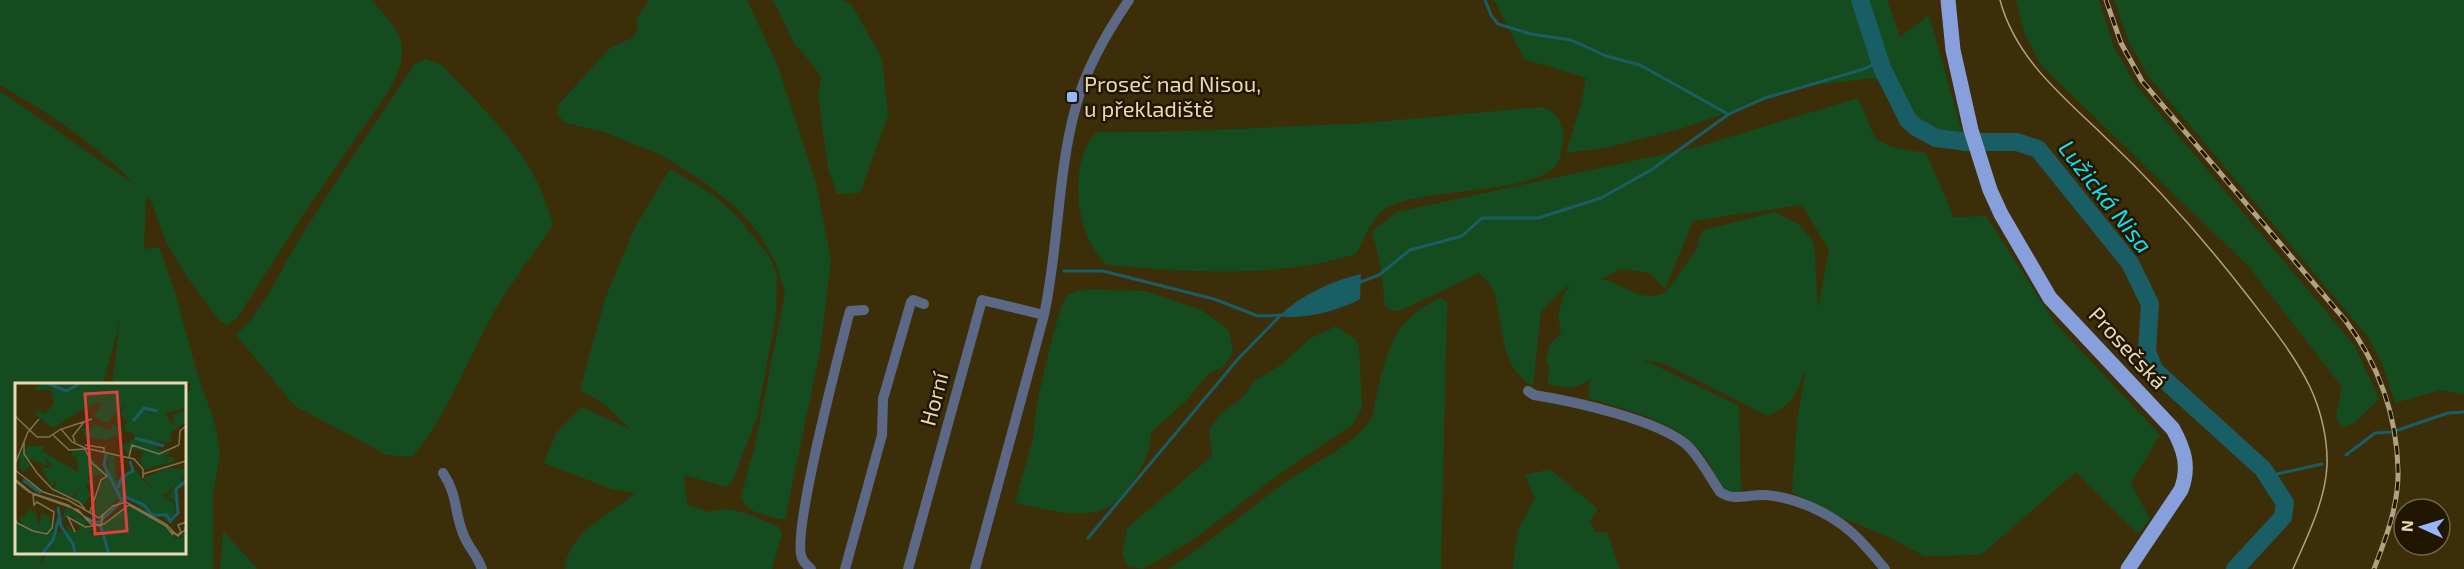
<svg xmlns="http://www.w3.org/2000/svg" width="2464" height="569" viewBox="0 0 2464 569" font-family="'Exo 2',sans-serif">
<rect width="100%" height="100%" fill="#3c2e08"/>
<path fill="#144c1f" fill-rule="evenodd" d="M0,0H371C404,34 412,48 389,90L309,206L237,318L227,325L219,320L188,278L166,242L151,201L146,196L144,249L159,247L174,289L196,369L215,424L220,453L213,494V569H0V91L135,185C98,145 47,112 0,85ZM120,322L112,384H183L184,382L191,384L189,392L184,390V552L46,553L41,567L42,553L16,552V384H103Z
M649,0H747L778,66L816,183L831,260L820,351L785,519H778L753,511L745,505L741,495L755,446L785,293L776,263L759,234L737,208L701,180L663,156L604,132L565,123L557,114L558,105L610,48L634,37L638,29L637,18Z
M773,0H842L852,5L882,59L888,116L860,193L837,194L828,168L818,95L821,77L810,61L795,45Z
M1494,0H1887L1900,37L1929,15L1964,139L1923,123L1874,78L1807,86L1680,129L1605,148L1566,153L1581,104L1586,78L1524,59Z
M2016,0H2099L2114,47L2136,85L2355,346L2379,399L2354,423L2342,428L2336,417L2342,387L2250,268L2041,65L2024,31Z
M2114,0H2464V395L2441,390L2395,403L2383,366L2368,337L2148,76L2128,40Z
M426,59L442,65C489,116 536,155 553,225C532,256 507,287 489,321C464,367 447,416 412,457L387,455L295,406L236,335L250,321L271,290L298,241L351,159L415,64Z
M1858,98L1875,138L1891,147L1926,153L1954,217L1986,216L2056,324L2160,435L2131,483L2150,519L2138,534L2076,472L1981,555L1924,556L1887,536L1844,519L1792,492L1797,421L1806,369C1795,394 1795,403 1768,416L1665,364L1642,359L1739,406L1741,494L1724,491C1715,475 1707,456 1694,444C1667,418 1622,409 1588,398L1590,379C1575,390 1566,388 1548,384L1549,365L1545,362L1551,342L1558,337L1561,331L1558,316L1563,297L1566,291L1571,288L1567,286L1541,311L1533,386C1496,365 1506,322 1492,288C1489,282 1483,278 1479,273L1397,312L1385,307L1381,268L1372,231L1397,212L1697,147ZM1802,205L1829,250L1818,308L1814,243L1800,225L1775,212L1703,230L1699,238L1697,249L1665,293L1654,296L1640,295L1607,280H1600L1620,269L1650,273L1665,289L1693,221Z
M1541,107C1552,109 1559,117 1562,128C1564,132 1563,137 1563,141C1562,148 1561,158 1557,164C1539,193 1423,189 1390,206C1373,214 1364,239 1356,254C1276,279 1190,272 1107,265C1075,237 1067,165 1096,132L1190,131L1365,123Z
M670,169L709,192L736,215L769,256L777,275L776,314L757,417L733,480L726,487L684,475L687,505L710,512C731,503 758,519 779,527L782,534L772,569H565C568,531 611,515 635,493L611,489L544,463L556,433L582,407L631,430L607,406L580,390L605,299L634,229Z
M1107,290L1146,291L1203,311L1229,330L1233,353L1222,368L1208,374L1186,401L1151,432C1151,451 1144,464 1134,479C1128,487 1119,501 1110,506C1082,522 1043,508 1015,503L1034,435C1032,419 1057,307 1067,296C1075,288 1096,290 1107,290Z
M1440,298L1447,301L1441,569H1168C1211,542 1249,508 1290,479C1313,464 1357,443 1371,419C1375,412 1375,400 1377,393C1388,348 1394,319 1440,298Z
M1336,326L1355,339L1359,347L1362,408L1352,425L1282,472L1191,541L1143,569L1129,567L1122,555L1127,528L1212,456L1209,430L1220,414L1242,398L1255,381L1278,367L1311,338Z
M1550,469L1598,509L1590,521L1595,532H1607L1620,569H1513L1515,546L1519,528L1535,498L1525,475Z
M223,531L255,566L257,569H220Z"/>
<path fill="#195d65" d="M1361,274L1360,299C1338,311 1304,320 1279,316C1301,295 1332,281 1361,274Z"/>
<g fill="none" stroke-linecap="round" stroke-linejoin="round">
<path stroke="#195d65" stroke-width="3" d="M1485,0L1491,15L1498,24L1531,34L1571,40L1606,56L1640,65L1728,114
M1064,271H1103L1214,299L1258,316L1283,315
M1358,283L1379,275L1410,250L1462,236L1482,218H1538L1601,198L1651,170L1729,114L1765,98L1864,69L1880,61
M2346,455L2375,433L2392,432L2448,413L2464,412
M2268,476L2322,464
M1088,538L1238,359L1279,317"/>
<path stroke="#195d65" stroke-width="18" d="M1860,0L1882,68L1908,120L1916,127L1936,138L1967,142H2017L2038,149L2130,263L2150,304L2147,351L2154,370L2263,469L2285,503L2283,517L2235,569"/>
<path stroke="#5c6986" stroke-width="10" d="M1528,391L1534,395C1572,401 1660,420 1688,446C1700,458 1710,477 1720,492C1734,502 1749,494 1765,495C1794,497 1828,512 1850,531C1863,542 1874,556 1885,569
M443,473C458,495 454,513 464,536C469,548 477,555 482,569
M811,569C808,566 803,562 802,558C791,535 839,354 848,318L850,311L864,310
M845,569L882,435L883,399L911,302L913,300L924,304
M908,569L982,300L1044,315
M975,569L1044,315C1059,246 1057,174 1076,106C1086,68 1107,32 1129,0"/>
<path stroke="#87a0dc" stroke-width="15" d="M1948,0L1953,50L1971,130L1990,190L2001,214L2050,298L2173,429C2184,449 2190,467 2181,490L2128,569"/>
<path stroke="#b1a280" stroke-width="1.5" d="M2000,0C2016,60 2064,97 2106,138C2159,188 2207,243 2251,300C2272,327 2295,356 2310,387C2321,410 2328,440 2327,466C2325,502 2307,537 2293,569"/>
<g stroke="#b1a280" stroke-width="5">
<path id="rail" d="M2106,0L2121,43L2142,81L2345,320C2378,363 2397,415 2398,470C2399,504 2386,538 2374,569"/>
</g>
<use href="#rail" stroke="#211600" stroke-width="3" stroke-dasharray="9" stroke-linecap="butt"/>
</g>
<rect fill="#98b6fd" stroke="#211600" stroke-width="2" x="1066" y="91" width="12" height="12" rx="3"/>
<g text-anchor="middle" stroke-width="5" stroke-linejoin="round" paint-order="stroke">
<g font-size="22" fill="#e7d8b7" stroke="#211600" text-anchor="start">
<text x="1084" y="92">Proseč nad Nisou,<tspan x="1084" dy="25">u překladiště</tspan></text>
</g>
<g font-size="22" fill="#e7d8b7" stroke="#211600">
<text transform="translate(2128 348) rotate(47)" y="8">Prosečská</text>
<text transform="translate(934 399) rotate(-75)" y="8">Horní</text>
</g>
<g font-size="24" font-style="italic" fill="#13dff3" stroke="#211600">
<text transform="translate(2105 197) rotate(52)" y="8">Lužická Nisa</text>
</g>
</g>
<g transform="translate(15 383)">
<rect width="171" height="171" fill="#3c2e08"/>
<path d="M25,0H171V25L150,30L160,45L158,31L171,28V38L155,50L156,59H135L150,70L157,68L150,74H158L160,78L152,81L150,75V81L129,86L125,76L129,69L116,65L113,73L108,63L123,54L129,56L110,48L108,42L113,40L105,30L112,18L93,40L78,34L87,19L73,23L38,45L19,31L24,27L29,32L39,21L36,7H19ZM78,41L96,47L98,41L109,48L91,57L70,54L66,45L77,46ZM14,63H30L27,68L64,90L61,74L56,73L58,68L70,67L90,90L94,87L92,72L99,71L101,98L121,87L126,96L139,106L128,95L153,85L168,86L171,82V94L165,97L171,98L160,110L162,120L153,113L163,98L150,112L142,108L161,122L158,140L151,138L148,132L141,135L111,115L102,121L105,115L99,98L104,114L86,133L80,132L81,112H86L81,109L91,92L73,93V97L82,98L70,103L76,112L68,122L59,115L66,103L57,114L39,106L42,97L36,103L25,81L30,85L38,83L29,74L33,83L9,74L15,83L9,88L4,85L5,72ZM112,122L151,143L160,155L166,154L171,146V171H0V138L8,141L4,133L9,134L14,126L19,131V124L24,142L27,130L35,134L36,141L43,139L40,147L33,148L49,150L50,146L52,151L51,141L58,148L66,146L57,132L46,138L52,123L73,139L71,142L79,146L75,149L86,154L90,149L87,143Z" fill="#144c1f"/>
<path fill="none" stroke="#195d65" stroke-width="3" d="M32,0L51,8L66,0M118,38L129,25L143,28M120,55L149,63M91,71L89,82L106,116M8,97L26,110M103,105L107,94L118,88L115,78M43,124L46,143L58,161L60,171M71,135L83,140L111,114L129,122L137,132H152L155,138L163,130L161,106L171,98M86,144L94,171M27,171L38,157L44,135"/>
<path fill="none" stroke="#80724e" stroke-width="1.5" d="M0,33L22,54H34L46,46L57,59L70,65L119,76L128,86V95M47,46L77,36M37,51L54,67L71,66M9,59V71L22,90L37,106L64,119L70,126M60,59L58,53L69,39M70,62L89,65V69M164,62L165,48L171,43M70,66L77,80L92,93L86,97L75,129M114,74L117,62L144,71L164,62M0,81L13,49L24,36M0,87L28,109L53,117L84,135L98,123L111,119L151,141L162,152L166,149L163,142L171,139M128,91L171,78M0,96L18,111L63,127L76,141L86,143L88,132M0,98L14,109L53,122L82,142L89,141L114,122L151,143L158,152M0,135L2,140L18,148L32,151L37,145L39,129L22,119L19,122L18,111M154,147L163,153L171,146M60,149L53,134L70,144L78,143"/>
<path fill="#d9423d" fill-opacity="0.15" stroke="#d9423d" stroke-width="3" d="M102,9L112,148L80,151L70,11Z"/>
<rect width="171" height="171" fill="none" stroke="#e7d8b7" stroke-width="3"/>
</g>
<g transform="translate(2422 527) rotate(274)"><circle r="28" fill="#211600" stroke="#706449" stroke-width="1.5"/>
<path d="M0-4.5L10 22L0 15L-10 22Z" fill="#98b6fd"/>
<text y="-9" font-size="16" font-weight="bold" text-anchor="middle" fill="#e7d8b7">N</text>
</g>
</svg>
